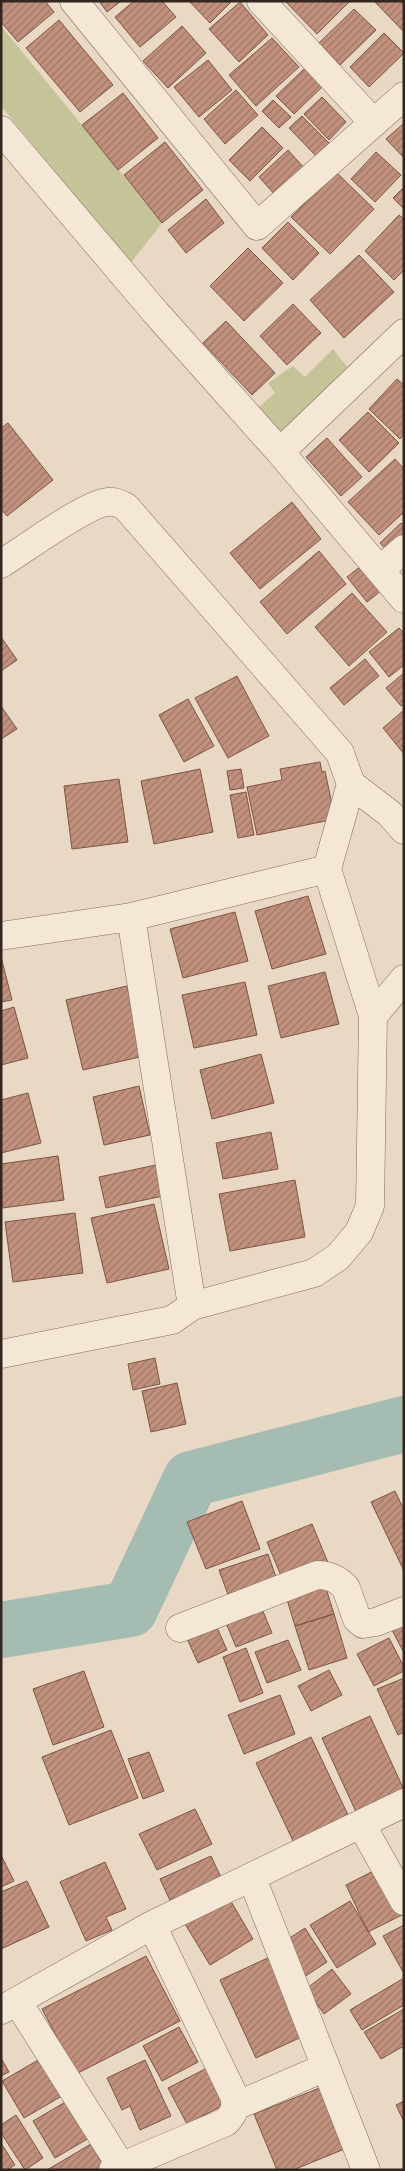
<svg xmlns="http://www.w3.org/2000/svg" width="405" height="2171" viewBox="0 0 405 2171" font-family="'Crimson Pro',serif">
<defs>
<pattern id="building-hatch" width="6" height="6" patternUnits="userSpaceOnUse" patternTransform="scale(1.25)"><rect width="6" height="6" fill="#c2917e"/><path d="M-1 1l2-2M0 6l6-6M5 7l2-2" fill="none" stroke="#9e7667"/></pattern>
</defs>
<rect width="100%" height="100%" fill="#e8d8c4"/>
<path fill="#c5c499" d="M1,26L162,223L130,264L1,106Z
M333,349L351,372L279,445L253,412L275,393L268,383L293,366L305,377Z"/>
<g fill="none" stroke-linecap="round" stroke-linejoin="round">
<path stroke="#a5bcb2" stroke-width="56" d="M1,1630L130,1609L191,1479L404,1424"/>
</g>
<path fill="url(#building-hatch)" stroke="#7d5445" d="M1,1H45L54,12L18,42L1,22Z
M99,1H121L107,12Z
M134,1H162L176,17L140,47L115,17Z
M189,1H232L210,23Z
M285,1H350L317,34Z
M374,1H404V32Z
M240,2L268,35L239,62L209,29Z
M354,9L376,30L340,65L319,43Z
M59,20L113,85L80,112L26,48Z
M182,26L206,53L168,88L143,61Z
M384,33L404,53L369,87L350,67Z
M272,38L299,67L256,106L229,75Z
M208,60L232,90L199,117L174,87Z
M305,68L323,86L294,114L276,96Z
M236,90L258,115L225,144L204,119Z
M123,93L158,138L118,170L82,125Z
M322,97L346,122L329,140L304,114Z
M273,100L291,117L279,128L262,111Z
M302,116L333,147L320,160L289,128Z
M404,123V158L386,139Z
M262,127L283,148L250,181L229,160Z
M165,142L203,190L162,223L124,175Z
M288,150L305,169L276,196L259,177Z
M376,152L401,175L375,202L351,179Z
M336,172L374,209L330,254L291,217Z
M404,187V209L393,198Z
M206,199L224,223L186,253L168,230Z
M399,215L404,219V270L394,280L365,251Z
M288,222L319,253L293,280L262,248Z
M248,248L283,283L244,321L210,286Z
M359,255L394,292L344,338L310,300Z
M293,304L321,333L287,365L260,336Z
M226,321L275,373L252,395L203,343Z
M397,379L404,385V434L400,439L369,409Z
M368,412L399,443L369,472L339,440Z
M8,423L53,480L7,516L1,509V428Z
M327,438L362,477L341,496L306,457Z
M395,459L404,469V512L379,535L348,502Z
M292,502L321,539L260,589L230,553Z
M401,523L404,526V543L391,555L380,543Z
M319,551L346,584L287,634L260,602Z
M362,565L382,590L367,602L347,577Z
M352,593L387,632L349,666L315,627Z
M399,628L404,633V665L389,677L369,652Z
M1,637L17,660L1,671Z
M365,659L379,676L344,705L330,688Z
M404,673V703L401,706L386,688Z
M237,676L269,736L228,758L195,698Z
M188,699L214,746L184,762L159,715Z
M1,706L17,729L1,739Z
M404,710V754L383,728Z
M320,762L322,772L325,771L335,819L257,835L247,787L282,780L280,769Z
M200,769L213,832L154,844L141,781Z
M241,769L244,788L230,790L227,771Z
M119,779L128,842L72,849L64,786Z
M246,792L254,835L238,838L230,795Z
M308,896L326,954L272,969L255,911Z
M235,912L248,961L183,978L170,929Z
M1,957L12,1000L1,1002Z
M325,972L339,1024L281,1038L268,986Z
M245,982L257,1035L194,1048L182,995Z
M127,986L144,1056L83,1070L66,1000Z
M14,1007L28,1058L1,1065V1011Z
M261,1054L274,1103L212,1119L200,1070Z
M139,1086L150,1135L104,1145L93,1097Z
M28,1093L41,1143L1,1153V1100Z
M271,1132L278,1169L223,1179L216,1143Z
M58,1156L64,1200L2,1208L1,1164Z
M156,1165L163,1196L106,1208L99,1177Z
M295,1180L305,1237L230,1251L219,1194Z
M154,1204L169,1269L107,1283L91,1218Z
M75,1213L83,1273L13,1282L5,1222Z
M155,1358L160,1384L133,1390L128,1364Z
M177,1383L186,1424L151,1432L142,1391Z
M395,1491L404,1510V1571L371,1502Z
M242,1501L260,1549L206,1569L187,1522Z
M312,1524L329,1565L284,1583L267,1542Z
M268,1554L278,1583L230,1600L219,1570Z
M324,1582L334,1614L295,1626L285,1593Z
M262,1609L272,1633L236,1647L226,1623Z
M334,1614L347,1658L309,1670L295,1626Z
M214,1621L227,1650L198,1663L185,1634Z
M404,1625V1653L392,1630Z
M389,1638L404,1667V1671L374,1686L357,1654Z
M288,1640L301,1670L267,1683L255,1652Z
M246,1648L263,1693L240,1702L223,1657Z
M329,1670L342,1695L311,1711L298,1686Z
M84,1671L104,1727L53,1745L33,1689Z
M404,1678V1732L398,1735L377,1689Z
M280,1695L295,1734L244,1754L228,1715Z
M370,1716L404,1790L357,1814L322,1738Z
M111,1730L138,1798L69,1825L42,1757Z
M311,1737L350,1819L295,1845L256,1763Z
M149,1752L164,1791L143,1799L128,1759Z
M195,1809L212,1844L157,1870L139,1834Z
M1,1855L14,1881L1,1887Z
M211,1856L225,1886L174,1909L160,1879Z
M105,1862L126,1909L106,1917L112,1930L86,1941L60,1882Z
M381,1867L404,1914L368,1932L346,1885Z
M27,1881L49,1927L1,1949V1892Z
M229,1898L253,1939L210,1965L185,1924Z
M350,1901L376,1944L337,1968L310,1925Z
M404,1925V1972H403L383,1936Z
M305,1928L327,1962L304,1977L282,1943Z
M146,1956L180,2021L76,2074L42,2009Z
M272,1956L308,2034L256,2058L220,1980Z
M332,1969L351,1994L324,2014L306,1989Z
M404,1978V2005L362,2030L350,2010Z
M404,2009V2046L381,2059L364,2032Z
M179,2027L198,2062L162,2081L143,2046Z
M47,2055L69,2092L24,2118L2,2081Z
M1,2058L9,2072L1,2076Z
M145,2060L171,2116L140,2130L130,2106L122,2110L107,2078Z
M207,2068L226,2104L187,2124L168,2088Z
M322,2087L347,2148L293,2170H277L254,2114Z
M74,2097L96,2134L55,2158L33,2121Z
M404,2101V2122L396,2105Z
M16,2115L43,2158L25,2170L1,2133V2125Z
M1,2143L15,2165L7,2170H1Z
M91,2144L103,2165L96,2170H47Z"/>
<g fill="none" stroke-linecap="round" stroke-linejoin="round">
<g stroke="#816b5d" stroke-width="29">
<path id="street" d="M74,1L257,226L404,96
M261,1L374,123
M1,130L156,313L280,452L404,599
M280,452L404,333
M1,564C22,551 87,503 108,502C115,501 120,504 126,507L340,753L351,784L327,869L373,1016L370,1206L359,1232L338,1257L314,1273L192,1306
M380,570L404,549
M351,784L390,814L404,830
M1,936L131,917L327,869
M373,1016L404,979
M1,1354L172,1320L192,1306L131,917
M180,1628L317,1575C330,1575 338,1579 346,1588L357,1619L363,1624L376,1622L404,1611
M361,1824L404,1901
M252,1878L366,2170
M17,2001L121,2166
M1,2010L152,1925L404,1803
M236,2106L326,2067
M113,2170L226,2122C234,2113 237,2108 234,2096L152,1925"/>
</g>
<use href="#street" stroke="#f4e7d6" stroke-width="28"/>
</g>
<rect width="405" height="2171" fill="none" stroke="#33261f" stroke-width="5"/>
</svg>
